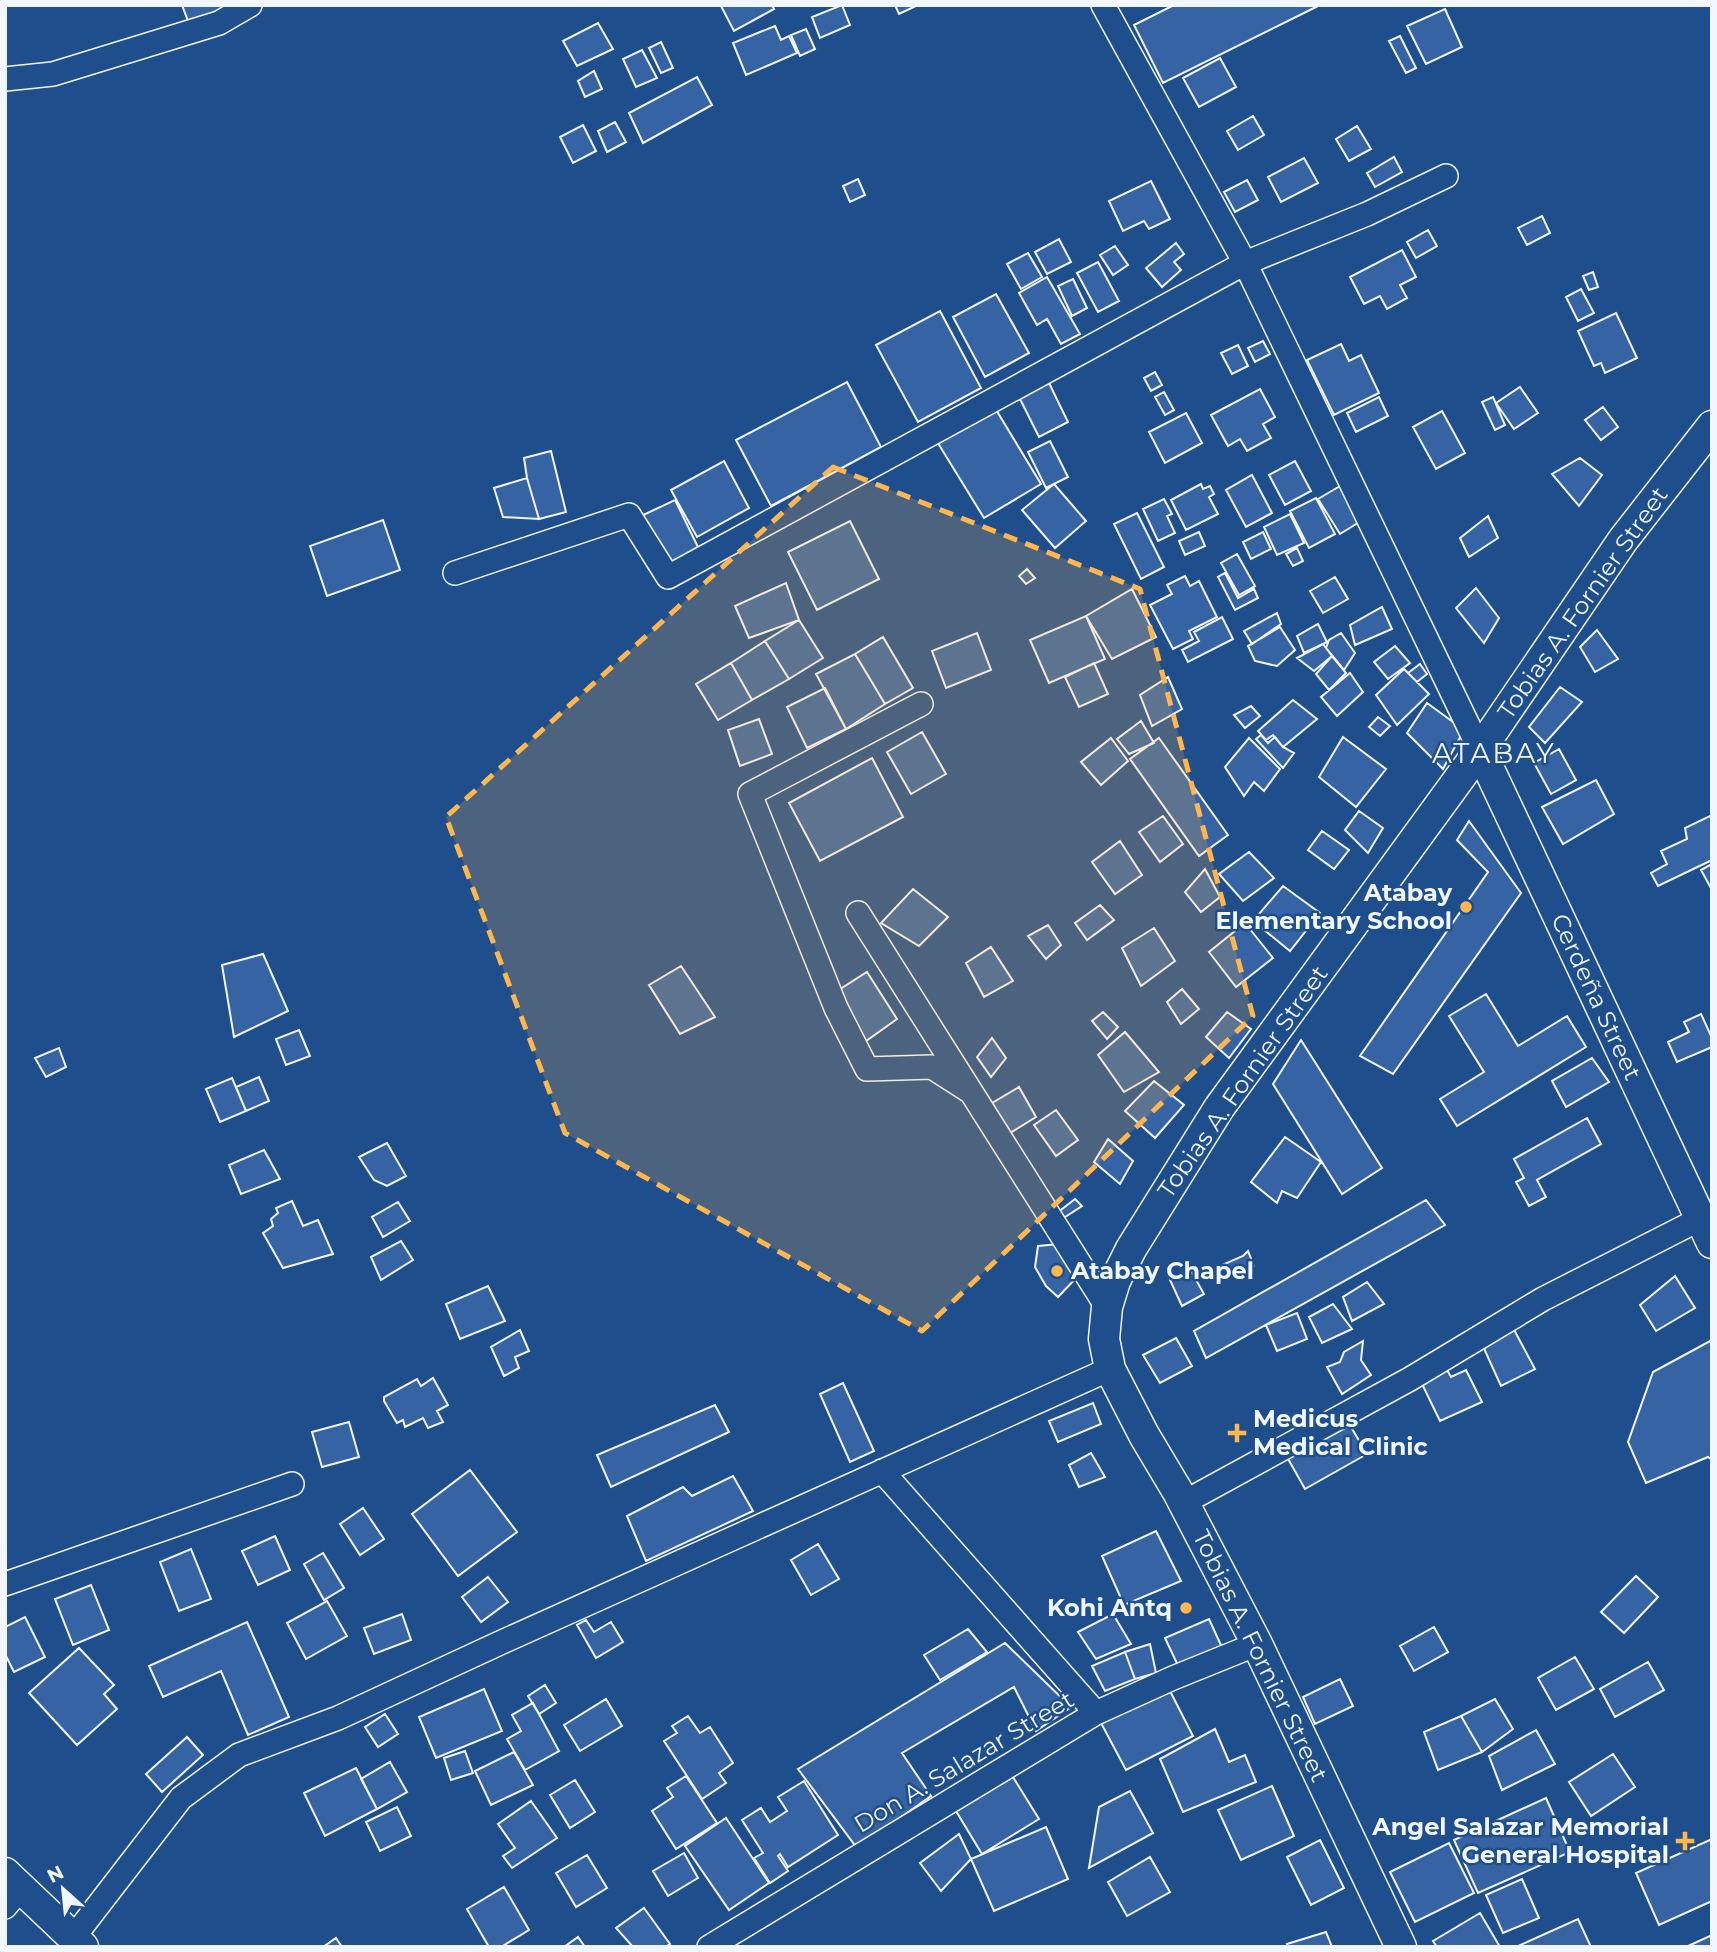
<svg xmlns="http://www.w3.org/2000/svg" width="1717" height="1952" viewBox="0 0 1717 1952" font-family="Montserrat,sans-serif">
<rect width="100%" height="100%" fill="#1f4e8c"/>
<path fill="#3563a3" stroke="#f2f6ff" stroke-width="2" d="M182,5H226L228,10L191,29Z
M772,5L774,9L734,31L721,6Z
M842,5L850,25L820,38L812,17Z
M895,5H918L899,14Z
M1174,5H1320L1163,83L1134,25Z
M1445,9L1462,47L1426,64L1407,26Z
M598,23L613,49L577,66L563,41Z
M775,26L781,40L789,36L797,53L746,75L733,43Z
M806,29L815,49L800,56L791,35Z
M1400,36L1416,68L1406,73L1389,41Z
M661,42L673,68L661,73L649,48Z
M642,50L657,78L636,87L623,59Z
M1220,58L1236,87L1199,107L1183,78Z
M594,71L602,89L585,97L578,81Z
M697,77L712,105L643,143L629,113Z
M1253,116L1264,135L1238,150L1227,131Z
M615,122L626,142L607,152L598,131Z
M583,125L596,151L573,163L560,137Z
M1357,126L1371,149L1349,161L1336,139Z
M1394,157L1402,172L1375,187L1367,173Z
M1304,158L1318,183L1281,202L1268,177Z
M858,179L865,195L850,202L843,186Z
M1247,180L1258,200L1235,212L1224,192Z
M1151,181L1170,219L1149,229L1144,221L1123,231L1109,201Z
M1542,216L1550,233L1527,245L1518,228Z
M1428,230L1437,246L1416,258L1407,242Z
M1059,239L1071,262L1047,274L1035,252Z
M1176,243L1184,254L1174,262L1181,270L1162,287L1146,268Z
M1115,246L1128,265L1113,275L1100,255Z
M1402,250L1416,277L1400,285L1407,298L1387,309L1380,296L1364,304L1350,277Z
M1028,253L1042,277L1021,289L1007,264Z
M1098,262L1119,301L1098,312L1077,273Z
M1593,272L1598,287L1589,290L1583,276Z
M1047,277L1080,334L1061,344L1047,319L1037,325L1019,293Z
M1073,279L1087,308L1072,316L1058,286Z
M1581,289L1594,313L1578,321L1566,297Z
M996,294L1029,353L985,377L953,317Z
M940,311L981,388L918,422L876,345Z
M1616,313L1637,358L1605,373L1601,363L1594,366L1578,331Z
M1263,341L1270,354L1255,362L1248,348Z
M1341,344L1349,361L1361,355L1379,393L1334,415L1307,360Z
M1238,345L1248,366L1232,374L1221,353Z
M1155,372L1162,385L1151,391L1144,378Z
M847,382L881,447L771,506L736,440Z
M1049,383L1068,422L1039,437L1019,397Z
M1520,387L1538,413L1514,429L1496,403Z
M1260,389L1275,417L1263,424L1271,438L1247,451L1240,439L1228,446L1211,415Z
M1164,392L1174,410L1165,415L1155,397Z
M1379,397L1388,416L1356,432L1347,413Z
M1493,397L1505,425L1495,430L1482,402Z
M1603,407L1618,427L1601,440L1585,420Z
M995,408L1041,484L984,518L936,440Z
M1442,411L1465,453L1436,469L1413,427Z
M1186,413L1202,443L1165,463L1149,432Z
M1050,441L1068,477L1046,488L1028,452Z
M551,451L566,512L539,519L527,478L524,458Z
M1580,458L1602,475L1579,506L1552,474Z
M724,461L749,508L697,537L671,490Z
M1295,461L1311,491L1285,505L1269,475Z
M1252,475L1272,513L1246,527L1226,490Z
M527,478L539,519L503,517L494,488Z
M1054,484L1086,521L1055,548L1022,510Z
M1201,484L1203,489L1210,486L1214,494L1209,497L1218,514L1186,530L1171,500Z
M1340,486L1361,521L1340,534L1318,499Z
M1316,498L1335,534L1309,548L1290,511Z
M1164,499L1172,514L1167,516L1175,533L1158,541L1143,509Z
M675,500L699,549L663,566L639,517Z
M1137,513L1164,567L1141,579L1114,524Z
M1290,514L1304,543L1277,555L1264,527Z
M1488,516L1498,538L1469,557L1460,538Z
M383,520L400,570L327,596L310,546Z
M850,521L879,579L817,610L788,552Z
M1199,532L1205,546L1185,555L1179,541Z
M1263,532L1271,549L1251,559L1243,542Z
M1297,548L1303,561L1293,566L1286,554Z
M1237,554L1255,586L1239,595L1221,563Z
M1027,569L1035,578L1026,584L1019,576Z
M1225,573L1238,598L1254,589L1258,598L1235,610L1218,577Z
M1185,576L1190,586L1199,581L1217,617L1189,631L1193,639L1173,649L1150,605L1172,594L1167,585Z
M1335,577L1348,599L1323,613L1310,591Z
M786,583L799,620L749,638L735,606Z
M1476,588L1499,618L1484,643L1456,608Z
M1132,589L1156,637L1112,659L1086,616Z
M1382,607L1392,629L1355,645L1350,625Z
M1277,613L1281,624L1252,644L1244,631Z
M1086,616L1105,659L1049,683L1030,640Z
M1222,617L1233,639L1188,662L1182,650L1199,641L1194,632Z
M799,620L823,658L789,679L765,641Z
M1318,624L1327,642L1304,653L1297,636Z
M1280,627L1295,650L1277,666L1255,661L1248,646Z
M1597,630L1618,659L1595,672L1580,647Z
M977,633L991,670L946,688L932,651Z
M1341,633L1355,653L1344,670L1326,648L1329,640Z
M883,637L913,688L885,704L855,654Z
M765,641L789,679L752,700L731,663Z
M1323,644L1332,656L1314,671L1297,658Z
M1395,646L1410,663L1388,679L1374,662Z
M855,654L885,704L846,729L816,674Z
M1332,656L1346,673L1329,690L1316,674Z
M731,663L752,700L718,720L696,684Z
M1094,663L1108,694L1079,707L1065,677Z
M1420,664L1427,674L1417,682L1408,673Z
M1404,669L1429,694L1397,725L1376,695Z
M1350,673L1363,692L1337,716L1321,697Z
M1168,677L1182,709L1152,726L1140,695Z
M1560,687L1582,702L1545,743L1529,727Z
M825,688L846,729L807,748L787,707Z
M1293,700L1317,719L1283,747L1273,735L1266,740L1258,731Z
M1427,703L1464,730L1443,769L1407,733Z
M1251,706L1260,716L1245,728L1234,715Z
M1378,717L1390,726L1380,736L1369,727Z
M759,719L772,754L740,766L728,730Z
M1141,721L1154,743L1129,754L1117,739Z
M922,732L946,774L911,794L887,752Z
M1261,735L1268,743L1275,737L1283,747L1294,753L1283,768L1256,739Z
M1343,737L1386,769L1356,807L1319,777Z
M1111,738L1128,761L1101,785L1081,762Z
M1159,738L1228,835L1199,856L1130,759Z
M1249,738L1280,769L1264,791L1254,782L1244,796L1225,767Z
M1559,749L1576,780L1551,794L1534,763Z
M872,758L903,817L820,861L789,803Z
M1596,780L1614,814L1563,844L1542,807Z
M1359,811L1383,828L1368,853L1345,830Z
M1712,815V860L1658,886L1651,873L1667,864L1661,851L1687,839L1685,828Z
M1163,816L1183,844L1160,862L1139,832Z
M1469,821L1521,893L1393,1074L1360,1056L1488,872L1457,840Z
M1322,831L1349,850L1334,869L1308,850Z
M1120,841L1142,875L1115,894L1092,862Z
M1249,852L1274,878L1243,901L1219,874Z
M1712,864V890L1701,870Z
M1205,869L1220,897L1201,912L1185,892Z
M1283,886L1320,913L1290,951L1253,921Z
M913,889L948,917L919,946L881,923Z
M1100,905L1114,920L1087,940L1075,923Z
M1245,923L1273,958L1236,987L1209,952Z
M1048,925L1061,945L1046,959L1028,936Z
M1154,928L1175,961L1141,986L1122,948Z
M991,947L1013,981L984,997L966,963Z
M263,954L288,1011L234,1037L222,965Z
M681,966L715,1017L680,1034L649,985Z
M867,972L897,1019L866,1041L834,993Z
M1182,989L1199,1009L1181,1024L1167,1002Z
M1486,994L1518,1046L1567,1016L1586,1047L1457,1126L1440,1099L1484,1072L1449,1016Z
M1103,1012L1118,1027L1107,1039L1092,1021Z
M1227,1012L1251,1029L1229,1058L1206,1037Z
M1701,1014L1712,1038V1047L1677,1062L1668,1042L1689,1032L1684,1022Z
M299,1030L310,1056L286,1065L276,1039Z
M1125,1032L1159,1072L1124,1092L1098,1055Z
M992,1038L1006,1058L991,1077L977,1057Z
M1301,1040L1382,1168L1342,1194L1273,1084Z
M59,1048L66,1067L46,1077L35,1058Z
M1592,1058L1609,1082L1566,1107L1552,1081Z
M259,1077L269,1101L246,1111L236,1087Z
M232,1078L246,1111L220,1122L206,1089Z
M1154,1081L1184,1105L1155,1138L1125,1111Z
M1019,1087L1036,1117L1010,1133L992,1103Z
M1056,1110L1078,1140L1056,1156L1034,1125Z
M1587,1118L1601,1144L1537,1180L1546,1197L1529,1206L1516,1182L1524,1178L1514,1159Z
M1285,1137L1321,1162L1297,1198L1282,1191L1277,1203L1251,1182Z
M1108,1139L1133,1161L1120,1184L1094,1162Z
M387,1143L406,1176L387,1186L374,1180L359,1157Z
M264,1150L280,1179L241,1194L229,1165Z
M1075,1199L1082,1206L1062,1219L1057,1213Z
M1426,1200L1445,1225L1206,1358L1194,1331Z
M292,1201L303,1226L318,1220L333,1254L283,1268L263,1233L273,1226L271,1219L278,1213L276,1208Z
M398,1202L410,1221L383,1237L372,1217Z
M401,1241L413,1260L381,1280L371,1257Z
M1060,1244L1078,1276L1058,1297L1046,1286L1035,1267L1038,1246Z
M1248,1251L1254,1266L1249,1271L1245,1270L1233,1277L1222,1265L1243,1256Z
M1190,1269L1204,1294L1182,1306L1170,1280Z
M1675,1276L1695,1308L1656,1331L1640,1305Z
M1367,1282L1384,1304L1352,1321L1343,1297Z
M488,1286L505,1321L460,1339L446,1304Z
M1333,1304L1352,1329L1322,1343L1309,1317Z
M1297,1313L1307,1339L1277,1351L1266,1325Z
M1512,1326L1535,1369L1501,1386L1481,1342Z
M520,1330L529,1351L515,1357L519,1368L504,1376L491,1347Z
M1176,1338L1192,1366L1160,1383L1143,1355Z
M1712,1340V1460L1708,1457L1646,1483L1628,1442L1653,1372Z
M1363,1341L1361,1360L1371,1375L1342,1394L1327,1367L1340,1362L1344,1352Z
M1446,1368L1451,1377L1466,1370L1482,1402L1440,1421L1421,1382Z
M433,1378L448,1405L437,1411L443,1422L428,1428L423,1418L405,1427L403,1420L397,1423L384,1401V1397L417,1379L421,1386Z
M843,1383L874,1451L850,1462L820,1394Z
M1093,1403L1101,1424L1058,1442L1049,1421Z
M715,1405L729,1432L611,1487L597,1455Z
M349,1422L359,1457L322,1467L312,1432Z
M1348,1422L1367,1454L1305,1489L1287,1457Z
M1091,1453L1105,1477L1079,1487L1069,1465Z
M470,1470L517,1532L458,1576L412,1514Z
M733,1476L753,1511L646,1561L627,1516L683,1487L692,1496Z
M363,1508L384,1539L360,1555L340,1524Z
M1156,1531L1181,1581L1124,1605L1102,1556Z
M275,1536L290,1570L258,1585L242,1551Z
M818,1544L839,1579L811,1595L791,1560Z
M191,1549L211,1599L179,1611L160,1562Z
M323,1553L344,1588L324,1600L304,1564Z
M1636,1576L1658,1597L1624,1633L1601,1612Z
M488,1577L508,1602L481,1622L462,1597Z
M91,1585L109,1630L73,1645L55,1599Z
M327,1601L347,1636L306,1659L287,1623Z
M402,1614L411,1640L374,1654L364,1628Z
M1113,1614L1131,1644L1096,1659L1078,1632Z
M25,1617L45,1657L14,1672L5,1654V1627Z
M1209,1619L1225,1654L1181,1672L1165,1638Z
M586,1620L594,1632L611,1622L623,1642L596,1658L577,1625Z
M247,1622L289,1717L248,1735L221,1671L163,1697L149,1666Z
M1434,1627L1448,1652L1414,1671L1400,1646Z
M968,1629L987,1652L940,1680L924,1655Z
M1005,1643L1071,1707L1036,1731L1014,1687L902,1753L931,1796L857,1848L798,1769Z
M1150,1644L1156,1673L1135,1679L1125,1652Z
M79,1648L114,1685L104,1694L117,1709L77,1745L29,1693Z
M1125,1652L1135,1679L1105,1691L1092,1666Z
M1575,1657L1594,1689L1556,1710L1538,1678Z
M1648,1662L1664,1690L1615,1717L1600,1689Z
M1340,1679L1353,1706L1315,1724L1303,1697Z
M545,1685L556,1703L539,1714L528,1696Z
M484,1689L502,1731L436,1758L419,1717Z
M1169,1689L1193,1736L1126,1770L1101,1723Z
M606,1699L622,1726L580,1751L564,1725Z
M1495,1699L1513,1729L1482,1752L1461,1716Z
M533,1703L559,1751L525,1770L507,1739L521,1731L512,1715Z
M385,1714L398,1734L378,1747L365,1727Z
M688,1716L700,1733L710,1727L733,1763L719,1773L726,1783L702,1799L664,1741L677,1733L672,1726Z
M1461,1716L1482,1752L1438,1770L1424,1732Z
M1215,1729L1229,1762L1245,1755L1256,1782L1183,1812L1160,1759Z
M1536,1730L1555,1764L1502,1790L1489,1756Z
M187,1737L203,1755L162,1792L146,1774Z
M465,1751L473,1773L451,1780L444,1758Z
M514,1752L533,1785L491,1805L475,1771Z
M1613,1754L1635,1787L1591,1816L1569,1782Z
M390,1762L407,1792L377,1809L361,1779Z
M356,1768L377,1809L325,1836L304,1793Z
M686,1776L717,1823L676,1849L652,1811L673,1797L667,1788Z
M1013,1777L1039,1819L982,1854L956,1811Z
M575,1780L595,1812L570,1828L550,1795Z
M804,1781L838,1835L788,1867L780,1854L778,1856L788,1871L770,1883L754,1858L763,1853L742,1820L761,1808L770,1822L787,1811L778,1797Z
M1272,1786L1294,1836L1241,1860L1218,1810Z
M1130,1791L1153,1833L1089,1868L1099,1807Z
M1546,1798L1570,1852L1478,1893L1454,1840Z
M531,1801L557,1838L512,1868L503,1856L515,1848L498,1824Z
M397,1807L411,1836L380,1851L366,1822Z
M726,1818L769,1883L729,1910L685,1846Z
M1046,1827L1068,1879L994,1911L971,1859Z
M959,1834L971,1859L941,1891L920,1863Z
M1712,1839V1901L1659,1925L1636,1873Z
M1320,1840L1344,1888L1311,1905L1287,1857Z
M1449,1843L1474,1893L1415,1922L1390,1872Z
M684,1853L698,1878L668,1896L653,1871Z
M587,1855L607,1888L576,1907L556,1873Z
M1150,1857L1170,1892L1127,1916L1108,1882Z
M1522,1879L1539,1918L1503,1933L1486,1895Z
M504,1887L529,1930L501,1947H489L467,1909Z
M644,1908L670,1944L665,1947H633L616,1928Z
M1480,1913L1500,1947H1437L1433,1941Z
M1578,1919L1591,1947H1516Z
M1326,1932L1332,1947H1288L1287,1944Z
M1712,1935V1947H1686Z
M578,1937L585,1947H564Z
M336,1938L342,1947H323Z"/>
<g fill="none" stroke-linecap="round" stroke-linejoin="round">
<g stroke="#f2f6ff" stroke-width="26">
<path id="minor" d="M1103,5L1245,263L1480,750
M5,79L53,74L219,23L250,5
M455,573L629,515L668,577L1245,263L1367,214L1446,176
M921,704L750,794L836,1008L867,1069L932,1067L971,1092
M858,913L1107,1307
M882,1471L1096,1713
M1183,1503L1410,1379L1543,1299L1700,1219
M5,1584L292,1484
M5,1907L21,1888
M73,1938L181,1798L239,1755L338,1718L502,1642L1110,1369
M709,1947L1096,1713L1173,1678L1257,1644"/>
</g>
<g stroke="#f2f6ff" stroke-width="33">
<path id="major" d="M1480,750L1712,1243
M5,1873L83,1947
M1401,1947L1257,1644L1178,1492L1144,1435L1110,1369L1104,1339L1107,1307L1115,1281L1131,1249L1219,1108L1480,750L1623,540L1712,426"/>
</g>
<use href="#minor" stroke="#1f4e8c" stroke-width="23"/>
<use href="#major" stroke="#1f4e8c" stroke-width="30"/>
</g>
<path fill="#ffb74d" fill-opacity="0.2" stroke="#ffb74d" stroke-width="5" stroke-dasharray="14 9" stroke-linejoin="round" d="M833,467L1140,589L1253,1016L922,1331L565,1133L446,817Z"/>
<g fill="#ffb74d" stroke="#1f4e8c" stroke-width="2.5">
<circle cx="1466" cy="907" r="7"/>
<circle cx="1057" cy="1271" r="7"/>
<path d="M1233.5 1422.5h7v7h7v7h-7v7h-7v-7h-7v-7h7z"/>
<circle cx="1186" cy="1608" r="7"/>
<path d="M1681.5 1830.5h7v7h7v7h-7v7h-7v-7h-7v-7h7z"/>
</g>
<g text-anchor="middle" stroke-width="5" stroke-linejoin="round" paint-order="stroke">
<g font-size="24" fill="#f2f6ff" stroke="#1f4e8c">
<text transform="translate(1583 603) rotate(-55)" y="8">Tobias A. Fornier Street</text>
<text transform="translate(1596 997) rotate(65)" y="8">Cerdeña Street</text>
<text transform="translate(1243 1082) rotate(-55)" y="8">Tobias A. Fornier Street</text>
<text transform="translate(1260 1656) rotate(64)" y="8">Tobias A. Fornier Street</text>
<text transform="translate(964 1762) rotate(-31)" y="8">Don A. Salazar Street</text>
</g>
<g font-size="24" font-weight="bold" fill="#f2f6ff" stroke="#1f4e8c" text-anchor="end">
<text x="1452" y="901">Atabay<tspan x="1452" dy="28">Elementary School</tspan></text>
<text x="1071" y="1279" text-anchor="start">Atabay Chapel</text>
<text x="1253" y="1427" text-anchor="start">Medicus<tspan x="1253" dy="28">Medical Clinic</tspan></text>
<text x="1172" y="1616">Kohi Antq</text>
<text x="1669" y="1835">Angel Salazar Memorial<tspan x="1669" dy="28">General Hospital</tspan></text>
</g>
<g font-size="28" letter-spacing="2" fill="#f2f6ff" stroke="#1f4e8c">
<text x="1494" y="763">ATABAY</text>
</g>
</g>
<rect width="1717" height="1952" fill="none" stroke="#f2f6ff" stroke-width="14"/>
<g transform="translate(63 1889) rotate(333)" stroke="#1f4e8c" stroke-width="5" paint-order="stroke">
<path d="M0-5L12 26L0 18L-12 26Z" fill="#f2f6ff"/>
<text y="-10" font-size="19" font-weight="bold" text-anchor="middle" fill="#f2f6ff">N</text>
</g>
</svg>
